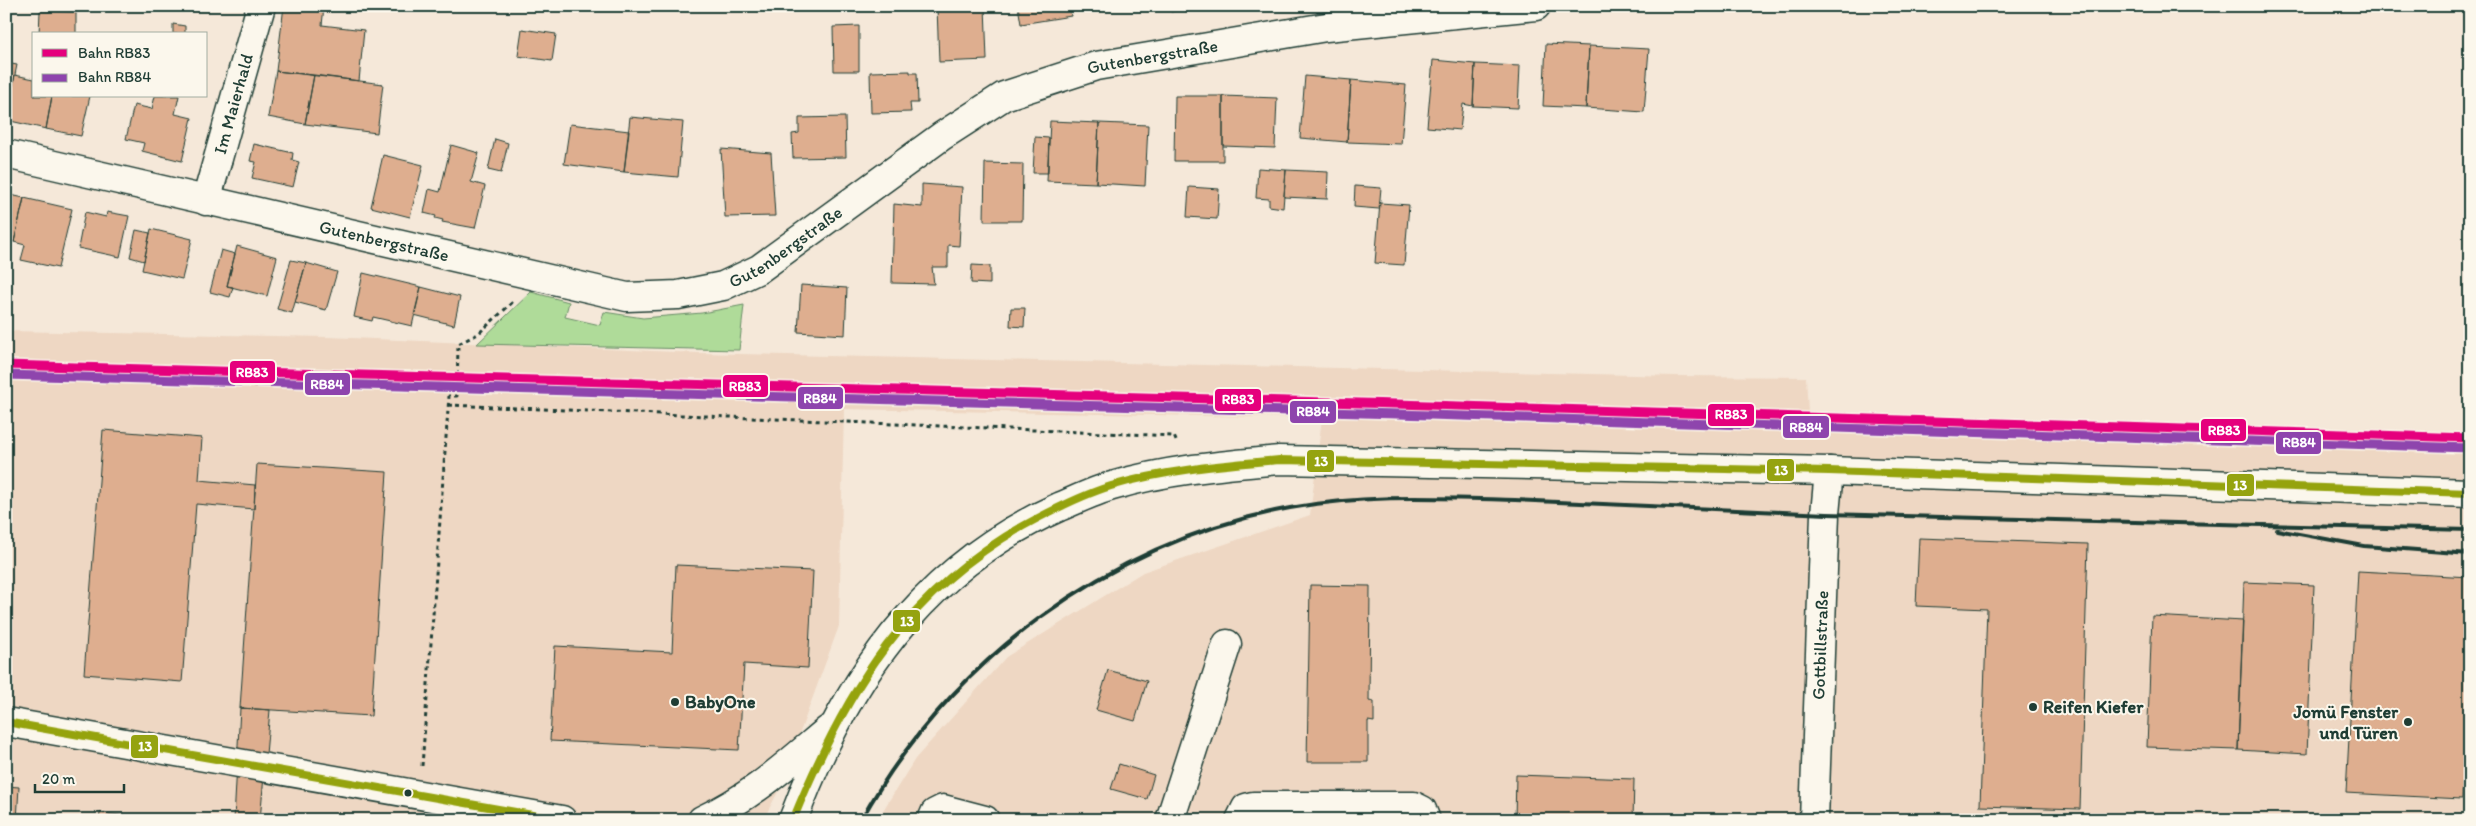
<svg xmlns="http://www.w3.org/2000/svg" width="2476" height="826" viewBox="0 0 2476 826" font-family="Itim,sans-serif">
<rect width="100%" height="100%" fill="#f5e8d9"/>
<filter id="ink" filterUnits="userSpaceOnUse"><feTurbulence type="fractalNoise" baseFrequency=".02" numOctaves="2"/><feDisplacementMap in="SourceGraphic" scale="10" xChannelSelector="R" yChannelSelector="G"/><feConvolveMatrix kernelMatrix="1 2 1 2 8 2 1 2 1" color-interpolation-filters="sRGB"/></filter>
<g filter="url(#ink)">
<path fill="#eed7c3" d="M6,331L328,337L699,353L1676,376L1806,377L1809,429L2470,450V820H877L915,759L1006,657L1143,572L1310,515L1322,418L844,409L839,626L778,792L763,820H6Z"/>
<path fill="#afdb99" stroke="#678c66" d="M531,292L569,302L565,317L600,325L604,312L643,318L702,313L744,305L739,350L477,344Z"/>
<path fill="#deae8f" stroke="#1f3d34" d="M284,6L324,7L322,25L364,30L359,81L276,71Z
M985,6L987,60L939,62L937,7Z
M1018,6H1069L1071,16L1021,24Z
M1170,6H1195L1171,12Z
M40,11L76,12V34H39Z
M173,24L185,26V34H173Z
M859,26V71H834L833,27Z
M522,29L556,34L552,61L518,56Z
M1546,44L1589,46L1586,108L1543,106Z
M1589,46L1649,49L1644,112L1586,108Z
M1433,60L1475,64L1473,106L1463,104L1460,130L1427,127Z
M6,63L17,65L11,93L6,92Z
M1475,64L1520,66L1518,108L1473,106Z
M276,71L314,75L305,124L268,117Z
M910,71V73H917L918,103H910L911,112L871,113L870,72Z
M15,75L34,79V96H52L46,129L6,120Z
M314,75L383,84L377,133L305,124Z
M1305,76L1351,80L1347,142L1300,138Z
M1351,80L1406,85L1401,144L1347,142Z
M52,96H90L81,136L46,129Z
M155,96H179L175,114L192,118L182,161L142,151L144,143L126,139L134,105L152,109Z
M1175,96H1223V161H1174Z
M1223,96L1277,98L1275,148L1223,146Z
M630,117L683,122L678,177L624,172Z
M845,117L846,157L793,158L792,134L799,133V118Z
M1050,121L1099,123L1096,183L1047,181Z
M1099,123L1148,125L1145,186L1096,183Z
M570,124L629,131L624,172L564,164Z
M1035,137L1049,138L1048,173H1033Z
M495,139L508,143L501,173L488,170Z
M254,144L293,153L292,160L299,162L293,187L252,178L256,162L250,161Z
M451,145L479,153L471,182L485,186L475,228L442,222L443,220L435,218L436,216L424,213L429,189L440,192Z
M721,149L771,153L775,216L725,217Z
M383,155L423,165L410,217L371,207Z
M985,163L1023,164L1022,221H984Z
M1258,168L1286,170L1283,208L1269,206V199L1256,198Z
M1286,170L1328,172L1327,199L1284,197Z
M922,184L962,187L959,246L948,245V267H932L934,284L892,283L894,204L922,207Z
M1355,186L1381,188L1379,209L1354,207Z
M1189,187L1219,189L1217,219L1187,217Z
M6,194L24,198L14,242L6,241Z
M24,198L72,209L58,268L21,260L25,245L14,242Z
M1380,203L1409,205L1404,265L1375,263Z
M85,212L106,217L107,212L129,216L120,257L78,248Z
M151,229L192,239L182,279L142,270Z
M136,230L150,233L144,261L130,257Z
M237,246L277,257L267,296L227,286Z
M221,250L235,254L227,286L233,287L230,297L210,292Z
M291,260L306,263L292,313L277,309Z
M306,263L337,272L326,310L295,302Z
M972,265L990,266V284L971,283Z
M363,273L421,287L412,326L373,317L372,321L354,317Z
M801,285L847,288L845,335L798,332Z
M421,287L460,297L454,325L414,315Z
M1011,308H1025L1024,327L1010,326Z
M103,430L202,438L199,480L255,485L254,509L196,504L182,682L84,674Z
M257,464L387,472L371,716L240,708Z
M1919,538L2088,544L2080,809L1980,806L1987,609L1916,606Z
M676,565L813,571L808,668L744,664L739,750L550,741L555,646L672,652Z
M2358,571L2470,577V651L2462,799L2346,793Z
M2244,582L2314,585L2307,754L2238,750Z
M1310,585L1370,586L1369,701L1374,702V722L1368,721V762H1307Z
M2152,616L2243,621L2238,750L2147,747Z
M1108,670L1147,681L1135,721L1096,710Z
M240,708L270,710L260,820H234Z
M1119,764L1154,775L1147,799L1111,789Z
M1516,775L1634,779L1633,820H1515Z
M6,786L19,787L17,820H6Z
M17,813L59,817V820H17Z
M100,813L175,820H99Z"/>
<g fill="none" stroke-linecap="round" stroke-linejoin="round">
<g stroke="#1f3d34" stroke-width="31">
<g id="minor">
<path id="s1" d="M6,154L627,297L678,295L723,286L759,269L942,136L1004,96L1096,66L1326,27L1536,6"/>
<path id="s2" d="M206,201L261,6"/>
<path d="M6,722L562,820"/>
<path d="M702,820C753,796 785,766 828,730"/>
<path d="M793,820C844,683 921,568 1059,507C1076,500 1094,491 1112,486C1166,470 1223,465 1279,460L1829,471L2470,493"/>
<path d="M932,820L935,813L943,809L985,820"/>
<path d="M1170,820L1227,644"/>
<path d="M1240,820L1246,808L1253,806H1414L1422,810L1426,820"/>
<path id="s3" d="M1814,820L1825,514L1829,471"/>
</g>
</g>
<path stroke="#1f3d34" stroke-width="3" stroke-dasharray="4 4" stroke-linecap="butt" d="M448,405L1174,436L1177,443
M422,766L449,396H457L458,344L478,334L514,301"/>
<use href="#minor" stroke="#fbf7ec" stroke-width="28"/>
<path stroke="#1f3d34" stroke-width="4" d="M2277,530L2364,546L2470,554
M861,820C951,660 1108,542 1290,508C1364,494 1439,498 1515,500C1619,504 1723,510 1827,514C2041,521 2256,524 2470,530"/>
<g stroke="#fbf7ec" stroke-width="11">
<path id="bus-1" d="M6,722L561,820
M793,820C846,689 909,585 1038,518C1061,506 1085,494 1111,486C1165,470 1222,465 1279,460L1829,471L2470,493"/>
</g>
<use href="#bus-1" stroke="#95a310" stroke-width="8"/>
<g stroke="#fbf7ec" stroke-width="12">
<path id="rail-1" d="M6,365L1397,404L2470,438"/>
</g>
<g stroke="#fbf7ec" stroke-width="12">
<path id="rail-2" d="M6,375L1397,414L2470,448"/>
</g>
<use href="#rail-1" stroke="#e5007d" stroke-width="9"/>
<use href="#rail-2" stroke="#8e44ad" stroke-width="9"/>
</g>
</g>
<g fill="#1f3d34" stroke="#fbf7ec" stroke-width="2">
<circle cx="675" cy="702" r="5"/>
<circle cx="2033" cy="707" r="5"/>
<circle cx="2408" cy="722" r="5"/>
<circle cx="408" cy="793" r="4.5"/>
</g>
<g text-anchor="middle" stroke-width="4" stroke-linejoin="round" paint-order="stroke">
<g font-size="18" fill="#1f3d34" stroke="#fbf7ec">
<text dy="6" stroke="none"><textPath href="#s1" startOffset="1228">Gutenbergstraße</textPath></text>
<text dy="6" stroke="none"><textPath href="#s2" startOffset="101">Im Maierhald</textPath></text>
<text dy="6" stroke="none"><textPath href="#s1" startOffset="388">Gutenbergstraße</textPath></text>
<text dy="6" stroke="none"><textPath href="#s1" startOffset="808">Gutenbergstraße</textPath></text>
<text dy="6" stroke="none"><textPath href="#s3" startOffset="175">Gottbillstraße</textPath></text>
</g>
<g font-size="18" font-weight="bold" fill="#1f3d34" stroke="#fbf7ec" text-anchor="start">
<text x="685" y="708">BabyOne</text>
<text x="2043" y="713">Reifen Kiefer</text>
<text x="2398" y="718" text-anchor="end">Jomü Fenster<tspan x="2398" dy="21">und Türen</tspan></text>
</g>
</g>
<g stroke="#fbf7ec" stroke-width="2">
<rect x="229" y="360" width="47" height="24" rx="5" fill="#e5007d"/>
<rect x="304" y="372" width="47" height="24" rx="5" fill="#8e44ad"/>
<rect x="722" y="374" width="47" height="24" rx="5" fill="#e5007d"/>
<rect x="797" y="386" width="47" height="24" rx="5" fill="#8e44ad"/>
<rect x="1214" y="388" width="48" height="24" rx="5" fill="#e5007d"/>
<rect x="1289" y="400" width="48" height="24" rx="5" fill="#8e44ad"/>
<rect x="1707" y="403" width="48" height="24" rx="5" fill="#e5007d"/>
<rect x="1782" y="415" width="48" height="24" rx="5" fill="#8e44ad"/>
<rect x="2200" y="418" width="47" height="24" rx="5" fill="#e5007d"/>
<rect x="2275" y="431" width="47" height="24" rx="5" fill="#8e44ad"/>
<rect x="1306" y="449" width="29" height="24" rx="5" fill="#95a310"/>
<rect x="1766" y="458" width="29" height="24" rx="5" fill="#95a310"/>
<rect x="2226" y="473" width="29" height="24" rx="5" fill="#95a310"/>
<rect x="892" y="609" width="29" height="24" rx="5" fill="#95a310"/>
<rect x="130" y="734" width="29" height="25" rx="5" fill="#95a310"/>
</g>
<g font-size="14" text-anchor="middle" font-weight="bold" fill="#fff">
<text x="252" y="377">RB83</text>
<text x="327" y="389">RB84</text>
<text x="745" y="391">RB83</text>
<text x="820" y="403">RB84</text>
<text x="1238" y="404">RB83</text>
<text x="1313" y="416">RB84</text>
<text x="1731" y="419">RB83</text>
<text x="1806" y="432">RB84</text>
<text x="2224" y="435">RB83</text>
<text x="2299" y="447">RB84</text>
<text x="1321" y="466">13</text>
<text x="1781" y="475">13</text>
<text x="2240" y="490">13</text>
<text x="907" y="626">13</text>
<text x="145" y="751">13</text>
</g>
<rect width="2476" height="826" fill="none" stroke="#fbf7ec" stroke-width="25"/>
<rect x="12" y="12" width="2451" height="801" fill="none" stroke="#1f3d34" stroke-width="2" filter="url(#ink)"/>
<rect x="32" y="32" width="175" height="65" fill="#fbf7ec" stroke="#a3ada2"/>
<rect x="42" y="49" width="25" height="8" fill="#e5007d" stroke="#a3ada2"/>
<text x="78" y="58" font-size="15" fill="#1f3d34">Bahn RB83</text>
<rect x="42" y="74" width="25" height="8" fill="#8e44ad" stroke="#a3ada2"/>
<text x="78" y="82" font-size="15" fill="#1f3d34">Bahn RB84</text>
<path d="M35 784v8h89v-8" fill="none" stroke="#1f3d34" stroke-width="2.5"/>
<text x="42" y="784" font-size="15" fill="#1f3d34" stroke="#fbf7ec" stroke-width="4" paint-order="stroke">20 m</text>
</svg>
